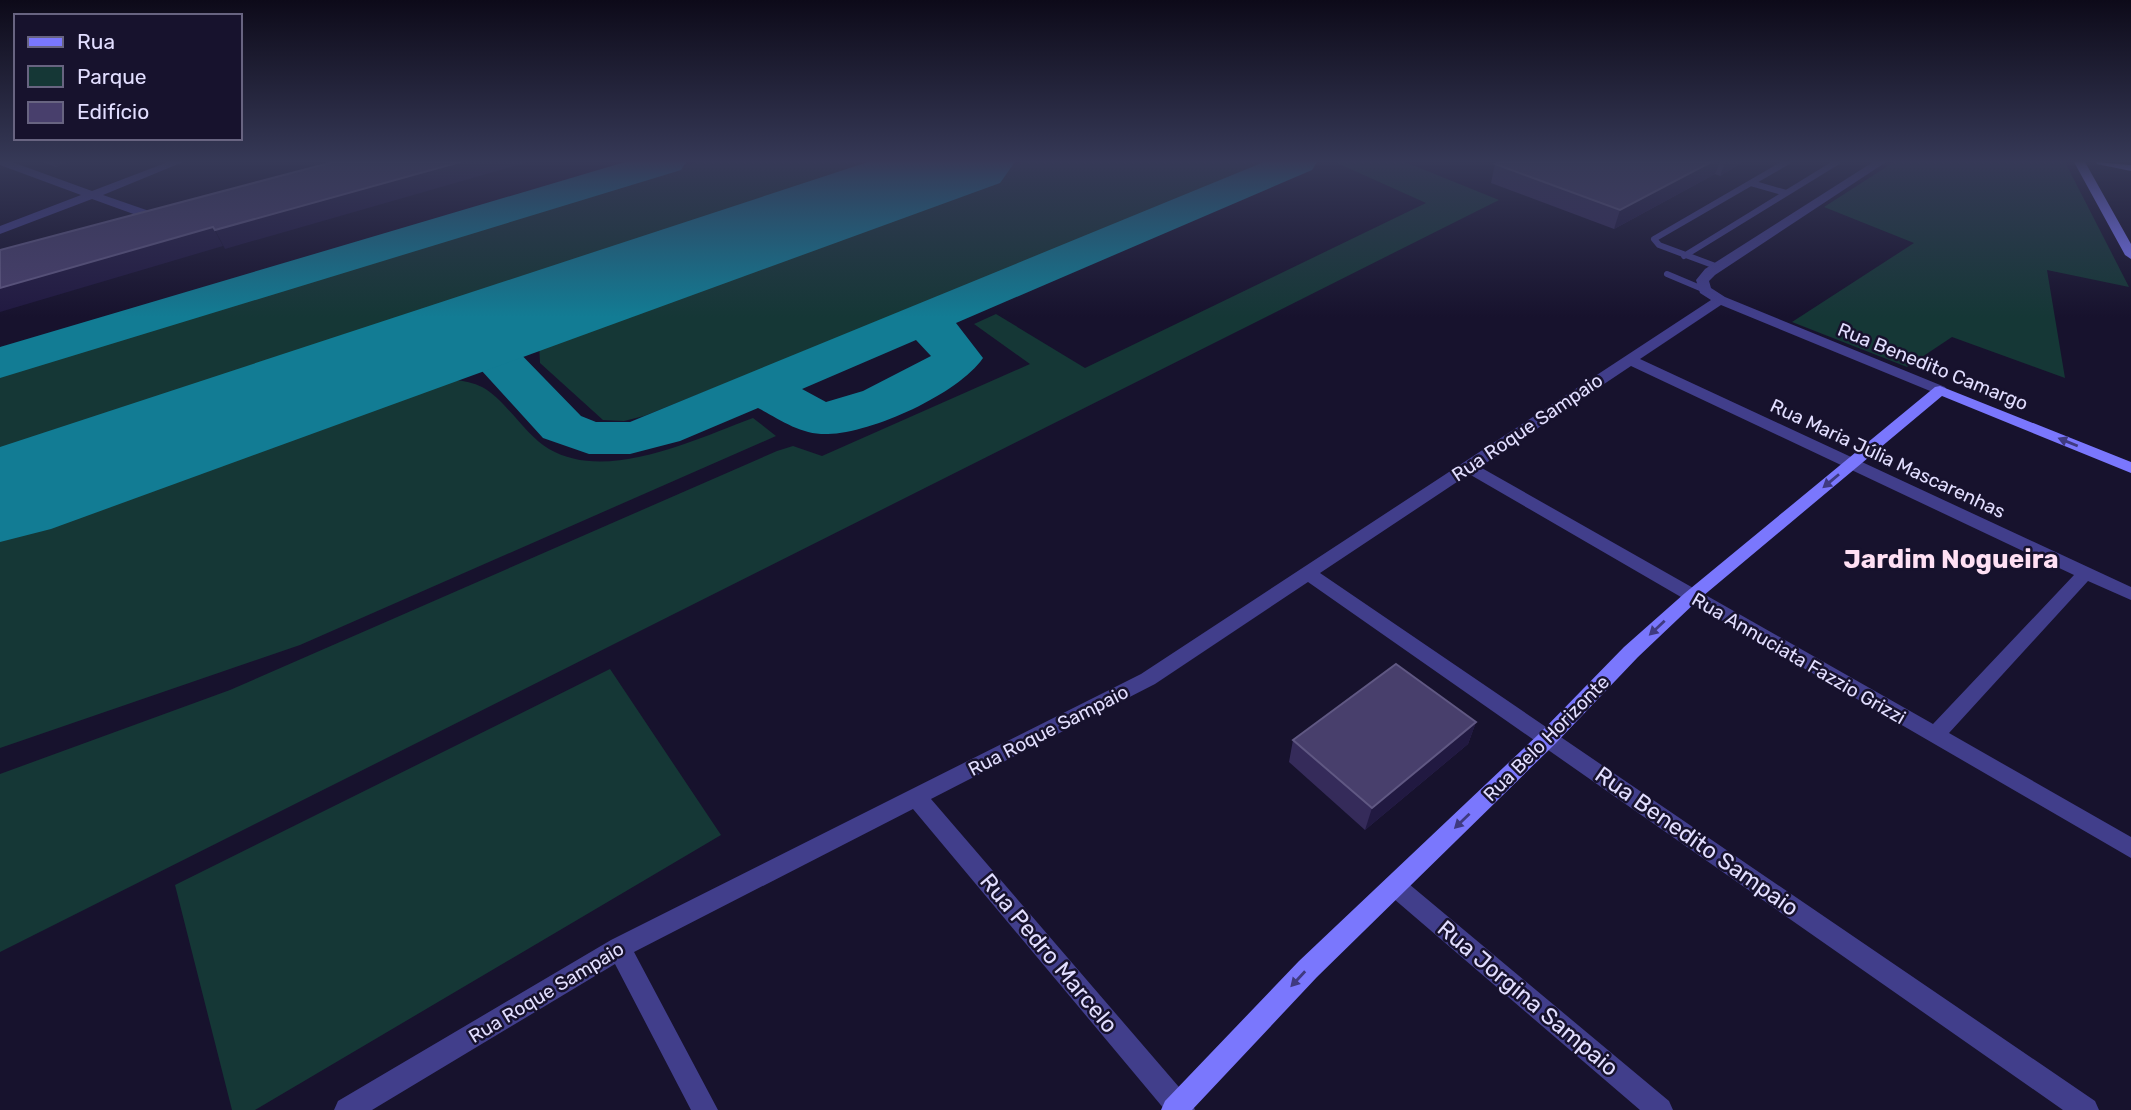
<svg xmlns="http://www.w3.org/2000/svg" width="2131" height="1110" viewBox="0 0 2131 1110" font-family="Rubik,sans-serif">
<rect width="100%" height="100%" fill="#17122d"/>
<path fill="#153736" d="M698,162H925L0,476V374Z
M1023,162H1280L644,416L624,421L603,420L540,363L539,343L551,332Z
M1335,162H1405L1499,200L0,952V774L230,690L777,451L793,446L822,456L1030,364L974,324L996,314L1085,368L1426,203Z
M1894,162H2065L2129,287L2047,270L2065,378L1952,337L1907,367L1792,322L1914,243L1824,207Z
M425,377C442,379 466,379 482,387C505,399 526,436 549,449C607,483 696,439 753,418L776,436L300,645L0,748V528Z
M610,669L721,835L255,1110H232L175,885Z"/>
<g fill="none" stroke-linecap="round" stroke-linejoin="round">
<path fill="#127c94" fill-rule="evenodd" d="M625,162H686L681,170L0,378V347Z
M1264,162H1317L1312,170L956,323L983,358C958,394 872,433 828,434C801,435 781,420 758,408L680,441L630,454H589L543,438L471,359L435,361L418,356L410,346L418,336L435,331L475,329L505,338L581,416L596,422H630ZM916,340L931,356L863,391L826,402L802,389Z"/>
<path fill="#127c94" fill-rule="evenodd" d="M868,162H1015L1000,183L51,529L0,542V447Z"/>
<path stroke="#413e8b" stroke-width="6" d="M1751,183L1786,193
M1684,256L1837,162
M1718,267L1659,245L1654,239L1787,162
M1667,274L1705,290"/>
<path fill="#413e8b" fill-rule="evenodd" d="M0,162H12L92,191L168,162H183L103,195L155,213L166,212V218L150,220L92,199L0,234V226L81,195L0,165Z
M1873,162H1886L1715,275L1709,281L1711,288L1725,297L1945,387L1947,390L1945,393H1935L1721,305L1640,359L2131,587V600L2088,581L1949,733L2131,837V858L1469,474L1320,573L2095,1101L2099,1110H2063L1308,582L1155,684L931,799L1191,1101L1195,1110H1165L913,809L634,952L718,1110H691L615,964L372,1110H334L338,1101L611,940L1141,674L1711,300L1700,293L1696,280L1705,269ZM1631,366L2074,575L1933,724L1480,467Z
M1395,876L1403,879L1669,1101L1673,1110H1640L1387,893L1384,886L1387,879Z"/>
<path fill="#7a77fd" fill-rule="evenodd" d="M2074,162H2085L2131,244V259L2125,255Z
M2096,162L2131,165V171L2097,164Z
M1940,386L2131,462V473L1942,396L1697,601L1638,657L1555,744L1317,977L1192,1110H1161L1165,1101L1299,961L1541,732L1624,647L1685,593L1935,387Z"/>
</g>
<path fill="#352b5a" d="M43,162H69L56,167Z
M1500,162H1743L1720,176L1715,174L1614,229L1491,183L1495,164Z
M1476,722L1468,744L1365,830L1289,762L1293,740Z"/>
<path fill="#211941" d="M53,162H69L56,167Z
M460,162H528L225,249L215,230Z
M1711,162H1720L1715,174L1614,229L1620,210Z
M1725,162H1743L1720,176Z
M213,227L223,246L0,312V288Z
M1476,722L1468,744L1365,830L1372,808Z"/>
<path fill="#483f6c" stroke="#605883" stroke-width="2" d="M333,162H460L215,230L213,227L0,288V250Z
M1500,162H1711L1620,210L1495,164Z
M1396,664L1476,722L1372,808L1293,740Z"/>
<defs><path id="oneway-solid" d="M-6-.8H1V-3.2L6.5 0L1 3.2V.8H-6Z" transform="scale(1.75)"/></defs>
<g fill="#3f3a80">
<use href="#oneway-solid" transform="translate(2068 442) rotate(-158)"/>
<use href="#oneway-solid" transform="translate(1831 481) rotate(140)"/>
<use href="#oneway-solid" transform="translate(1657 628) rotate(137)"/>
<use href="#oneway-solid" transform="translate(1462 821) rotate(136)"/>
<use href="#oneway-solid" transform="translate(1298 979) rotate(133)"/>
</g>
<linearGradient id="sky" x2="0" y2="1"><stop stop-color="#0d0a19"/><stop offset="0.51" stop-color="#363957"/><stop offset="1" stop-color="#363957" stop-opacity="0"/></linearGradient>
<rect width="2131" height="317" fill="url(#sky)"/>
<g text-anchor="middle" stroke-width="5" stroke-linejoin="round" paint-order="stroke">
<g font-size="19" fill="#e2deff" stroke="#17122d">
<text transform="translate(1933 366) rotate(22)" y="7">Rua Benedito Camargo</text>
<text transform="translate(1527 427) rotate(-34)" y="7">Rua Roque Sampaio</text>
<text transform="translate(1888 458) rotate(25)" y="7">Rua Maria Júlia Mascarenhas</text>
<text transform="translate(1799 658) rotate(30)" y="7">Rua Annuciata Fazzio Grizzi</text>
<text transform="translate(1048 730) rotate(-27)" y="7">Rua Roque Sampaio</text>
<text transform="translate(1546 738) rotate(-45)" y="7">Rua Belo Horizonte</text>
<text transform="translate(546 992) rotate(-31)" y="7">Rua Roque Sampaio</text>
</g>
<g font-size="23" fill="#e2deff" stroke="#17122d">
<text transform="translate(1697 841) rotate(35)" y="8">Rua Benedito Sampaio</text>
<text transform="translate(1049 953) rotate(50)" y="8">Rua Pedro Marcelo</text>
<text transform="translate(1528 998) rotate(40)" y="8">Rua Jorgina Sampaio</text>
</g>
<g font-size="26" font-weight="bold" fill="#ffe0f4" stroke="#17122d">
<text x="1951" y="568">Jardim Nogueira</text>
</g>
</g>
<rect x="14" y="14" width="228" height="126" fill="#17122d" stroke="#686481" stroke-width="2"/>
<rect x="28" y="37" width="35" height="10" fill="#7a77fd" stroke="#686481" stroke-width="2"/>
<text x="77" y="49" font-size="21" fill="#e2deff">Rua</text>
<rect x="28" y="66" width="35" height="21" fill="#153736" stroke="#686481" stroke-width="2"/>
<text x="77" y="84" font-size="21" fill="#e2deff">Parque</text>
<rect x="28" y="102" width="35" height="21" fill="#483f6c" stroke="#686481" stroke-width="2"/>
<text x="77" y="119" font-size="21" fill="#e2deff">Edifício</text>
</svg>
